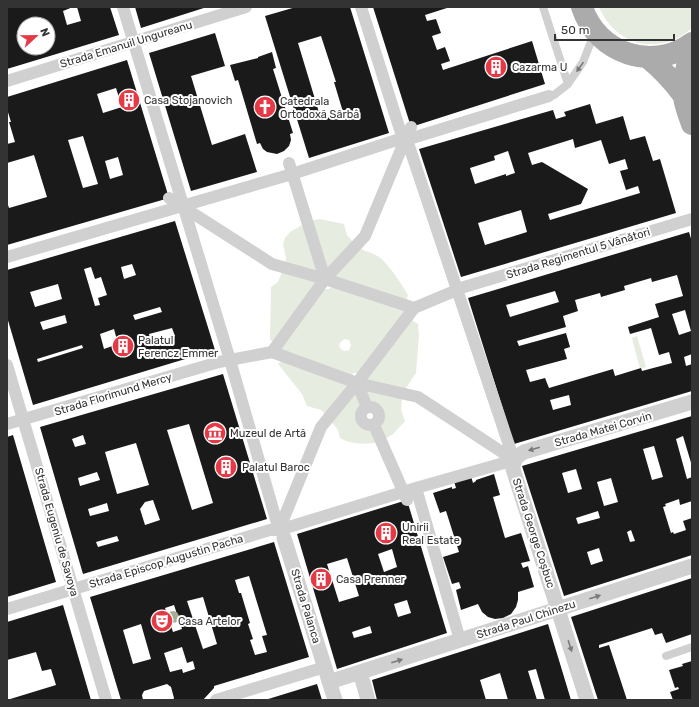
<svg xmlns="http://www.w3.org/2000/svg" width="699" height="707" viewBox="0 0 699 707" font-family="Rubik,sans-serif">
<rect width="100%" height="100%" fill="#fff"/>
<path fill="#e6ecdf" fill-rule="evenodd" d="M599,7H692V28C660,56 616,47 599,7Z
M320,219L344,224L347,235L354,243L329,269L325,268L310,221Z
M304,224L320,270L316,273L285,265L286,257L283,244L285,238L290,232Z
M359,248C363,250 377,255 379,257C388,263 403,286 408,295L406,303L336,278L335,274Z
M282,272L315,280L316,285L275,342L270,340L271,287L278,282Z
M334,286L408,311L360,373H354L350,376L278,351L322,289H329ZM344,339L349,340L351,345L349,350L345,351C341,350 338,347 340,343Z
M410,319L418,324L419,335L416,373L404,391L368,380L367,378Z
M637,336L646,367L640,369L632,338Z
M284,360L347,386L326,415L321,410L307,406L302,394L278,364Z
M367,389L402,398L401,410L405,421L393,434L385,439L380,426L383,417L381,412L375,405L368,403L364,392Z
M354,393L358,394L362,405C356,412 356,420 363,427L373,429L377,442C367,445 349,444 340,438L338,430L331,421Z"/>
<path fill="#1a1a1a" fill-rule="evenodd" d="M7,7H73L63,11L67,25L81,21L77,7H110L119,35L7,69ZM24,24H48V48H24Z
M135,7H207L141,28Z
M296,7H350L389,133L309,158L265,16ZM321,36L336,82H334L343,112L321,119L298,43Z
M373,7H450L425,15L427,21L436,19L441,33L432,36L437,50L445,47L450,61L441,64L443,70L532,41L545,84L411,127Z
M215,33L225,66L191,76L212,145L245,134L257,172L191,191L149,53Z
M272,52L276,68L273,69L293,133L290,134L291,140L289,146L284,151L277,154L267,152L263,149L260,143L257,144L238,80L235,81L230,65L258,58V57Z
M127,60L169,198L7,245V202L9,208L47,197L34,155L7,163V144L15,142L9,122H11L7,109V97ZM116,88L122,107L103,113L97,94ZM83,136L98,184L83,188L68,140ZM118,157L123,175L110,179L105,161Z
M590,104L596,124L623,116L630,140L645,136L653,161L660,159L676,213L461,277L419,149L553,110L556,119L566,116L564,112ZM573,139L575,148L601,140L609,164L625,159L628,169L620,171L626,190L638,186L640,193L550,220L548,214L581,204L588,189L542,162L532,165L528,153ZM508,151L515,173L506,176V174L475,184L470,168L495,160L494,156ZM521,210L527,232L485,245L478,223Z
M175,221L215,350L33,405L7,317V270ZM132,264L136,275L124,279L121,267ZM91,267L95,279L101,277L107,295L98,298L100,305L95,306L84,269ZM58,284L62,299L35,307L30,292ZM160,307L162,312L135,320L133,315ZM65,315L67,323L43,330L40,322ZM172,328L175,336L151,343L149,334ZM114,329L118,344L104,349L100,334ZM82,345L83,348L38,362L37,359Z
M689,232L692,242V354L684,357L686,366L692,364V391L514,444L468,298ZM677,275L683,296L655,304L659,317L628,327L630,334L651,328L659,355L669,352L672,363L642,371L641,368L615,376L613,369L549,388L545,378L530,382L526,370L567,359L564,349L570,347L566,333L519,346L517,341L566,327L563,316L578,311L575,300L600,293L601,297L625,290L624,286L651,278L652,282ZM555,291L559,302L510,317L506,305ZM685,310L691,331L679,335L672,314ZM569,395L571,405L553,410L550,400Z
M223,374L267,519L83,574L40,427ZM189,424L213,503L192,510L167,430ZM83,435L86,444L75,447L72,439ZM136,443L149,485L117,494L105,452ZM97,472L100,480L80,486L78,478ZM153,500L160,520L145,525L140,509L145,502ZM107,503L109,511L90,516L88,509ZM117,536L119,541L98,547L96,542Z
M692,416V466L683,436L676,439L687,479L692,477V501L680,505L679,499L665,504L666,506L663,507L671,533L673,532L674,534L686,530L683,521L692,518V555L564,596L522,466ZM654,446L663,477L652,480L643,449ZM576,469L582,489L568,493L562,473ZM611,478L618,502L604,506L597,482ZM598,511L600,518L578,524L576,518ZM631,530L635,541L630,542L627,532ZM599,548L603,561L591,565L587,552Z
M13,435L56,582L7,597V437Z
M470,473L473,483L476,481V480L494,474L500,495L493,497L505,538L521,533L530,561L521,563L523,568L528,566L534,587L518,592V600L516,607L511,614L503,618L495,619L488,617L482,612L478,604L461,610L456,590L461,588L459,582L452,584L443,557L459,552L446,511L440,513L433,493L452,487V489L456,488L453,478Z
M407,500L447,633L337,669L297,534ZM392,549L397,567L384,572L378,554ZM347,558L359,596L339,602L327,564ZM407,600L411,613L398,617L394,604ZM370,626L372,633L354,638L352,632Z
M274,542L309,657L214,686V688L203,700H173L174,698L171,687L167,684L144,691L142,695L143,700H121L90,597ZM249,576L267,635L262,636L267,652L255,655L250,640L253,639L248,624L250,623L241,593H239L235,580ZM203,597L217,644L203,649L187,601ZM174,605L182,629L173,632L165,608ZM141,624L151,659L133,664L123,630ZM182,647L187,663L193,661L195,669L183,673L182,669L170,672L164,653Z
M692,578V634L666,643L662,633L655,635L652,628L599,645V648L609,645L627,700H598L571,617Z
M63,605L91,700H7L56,685L51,669L42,671L36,652L7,660V622Z
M548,624L571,700H545L536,669L528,671L537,700H508L500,673L480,680L486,700H454V699L449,700H377L372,680Z
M692,661V700H673L670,692L679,689L678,687L675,688L669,670L683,666L682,664Z
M317,684L322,700H265Z"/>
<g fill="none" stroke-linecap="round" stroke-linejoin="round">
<path stroke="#d0d0d0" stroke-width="8" d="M543,7L568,84L583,62L594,34
M549,96L554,95L568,84
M666,656L692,647"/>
<path stroke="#d0d0d0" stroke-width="12" d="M123,7L230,360L279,530L282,533L284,538
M361,7L400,130L402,135L409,139L549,96
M7,81L246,7
M411,127L402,147L365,236L325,279L272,352L357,383L418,397L514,460
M406,137L514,460
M289,163L325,279
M169,198L272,264L325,279L414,308L357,383L321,427L279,530
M7,257L292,174L406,137
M414,308L464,287L692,219
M7,365L106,700
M357,383L367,407
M361 416a9 9 0 1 1 18 0a9 9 0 1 1-18 0Z
M7,424L219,362L272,352
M374,425L407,500
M416,488L460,640
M7,609L270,530H279L416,488L514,460
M216,700L325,667"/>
<path stroke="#d0d0d0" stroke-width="15" d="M284,538L335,700
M360,672L368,700
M329,682L692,566
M587,700L513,469C513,460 517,456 524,452L692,402"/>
<path stroke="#ababab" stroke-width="22" d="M582,7C597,54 653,72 692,43
M692,50C687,64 682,81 684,97C685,106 689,115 692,124
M647,57C662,69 673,81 684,96"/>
</g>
<circle fill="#a2b095" cx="173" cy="617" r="6"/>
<defs><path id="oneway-solid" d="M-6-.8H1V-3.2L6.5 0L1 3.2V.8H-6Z"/></defs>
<g fill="#7a7a7a">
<use href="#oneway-solid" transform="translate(580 67) rotate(125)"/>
<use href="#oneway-solid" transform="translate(534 449) rotate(164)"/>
<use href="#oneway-solid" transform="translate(595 597) rotate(-18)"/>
<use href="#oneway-solid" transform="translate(570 646) rotate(72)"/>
<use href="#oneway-solid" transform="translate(397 661) rotate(-18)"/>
</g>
<defs>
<g id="building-disc" transform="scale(1.15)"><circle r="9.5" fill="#e63946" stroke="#fff"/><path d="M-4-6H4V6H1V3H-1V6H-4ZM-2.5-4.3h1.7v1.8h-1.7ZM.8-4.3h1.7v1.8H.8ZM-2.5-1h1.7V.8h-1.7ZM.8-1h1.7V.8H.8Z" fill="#fff"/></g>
<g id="church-disc" transform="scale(1.15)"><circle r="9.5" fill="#e63946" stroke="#fff"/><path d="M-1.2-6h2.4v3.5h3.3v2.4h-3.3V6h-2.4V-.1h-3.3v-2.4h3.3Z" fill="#fff"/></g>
<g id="museum-disc" transform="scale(1.15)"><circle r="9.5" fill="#e63946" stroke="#fff"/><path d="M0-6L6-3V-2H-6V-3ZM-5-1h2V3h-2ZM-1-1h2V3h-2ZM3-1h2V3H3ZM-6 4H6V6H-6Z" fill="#fff"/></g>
<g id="theatre-disc" transform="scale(1.15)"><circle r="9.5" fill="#e63946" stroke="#fff"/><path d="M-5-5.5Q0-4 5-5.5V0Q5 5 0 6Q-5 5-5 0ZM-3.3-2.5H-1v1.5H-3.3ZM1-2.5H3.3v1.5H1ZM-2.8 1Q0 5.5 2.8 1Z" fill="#fff"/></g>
</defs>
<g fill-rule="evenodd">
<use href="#building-disc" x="496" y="67"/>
<use href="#building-disc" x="129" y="100"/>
<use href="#church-disc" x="265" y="107"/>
<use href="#building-disc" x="123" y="346"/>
<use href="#museum-disc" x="215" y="433"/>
<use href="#building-disc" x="226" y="467"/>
<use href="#building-disc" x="386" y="533"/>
<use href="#building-disc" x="321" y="579"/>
<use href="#theatre-disc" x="162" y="621"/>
</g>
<g text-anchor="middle" stroke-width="4" stroke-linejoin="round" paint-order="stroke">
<g font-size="11" fill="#333" stroke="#fff">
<text transform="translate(126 44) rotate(-17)" y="4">Strada Emanuil Ungureanu</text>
<text transform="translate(578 253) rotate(-17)" y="4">Strada Regimentul 5 Vânători</text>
<text transform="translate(113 394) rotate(-17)" y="4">Strada Florimund Mercy</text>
<text transform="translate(603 429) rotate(-16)" y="4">Strada Matei Corvin</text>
<text transform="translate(57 532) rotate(74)" y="4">Strada Eugeniu de Savoya</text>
<text transform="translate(534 533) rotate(72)" y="4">Strada George Coșbuc</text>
<text transform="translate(166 561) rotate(-17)" y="4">Strada Episcop Augustin Pacha</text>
<text transform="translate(306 606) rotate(73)" y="4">Strada Palanca</text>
<text transform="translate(526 619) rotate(-18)" y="4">Strada Paul Chinezu</text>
</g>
<g font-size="11" fill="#333" stroke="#fff" text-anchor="start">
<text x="512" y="71">Cazarma U</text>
<text x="144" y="104">Casa Stojanovich</text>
<text x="280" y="105">Catedrala<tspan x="280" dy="13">Ortodoxă Sârbă</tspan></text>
<text x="138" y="344">Palatul<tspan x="138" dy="13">Ferencz Emmer</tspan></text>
<text x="230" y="437">Muzeul de Artă</text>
<text x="242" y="471">Palatul Baroc</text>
<text x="402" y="531">Unirii<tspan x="402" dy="13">Real Estate</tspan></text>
<text x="336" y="583">Casa Prenner</text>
<text x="178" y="625">Casa Artelor</text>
</g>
</g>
<rect width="699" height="707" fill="none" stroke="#333333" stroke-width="16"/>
<g transform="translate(36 36) rotate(68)"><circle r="19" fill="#ffffff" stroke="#adadad"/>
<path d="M0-3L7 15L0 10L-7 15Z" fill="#e63946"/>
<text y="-6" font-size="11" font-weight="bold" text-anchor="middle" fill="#333333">N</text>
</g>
<path d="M555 34v6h119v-6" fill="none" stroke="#333333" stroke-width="2"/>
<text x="561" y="34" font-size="12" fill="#333333" stroke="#ffffff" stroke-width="3" paint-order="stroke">50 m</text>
</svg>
